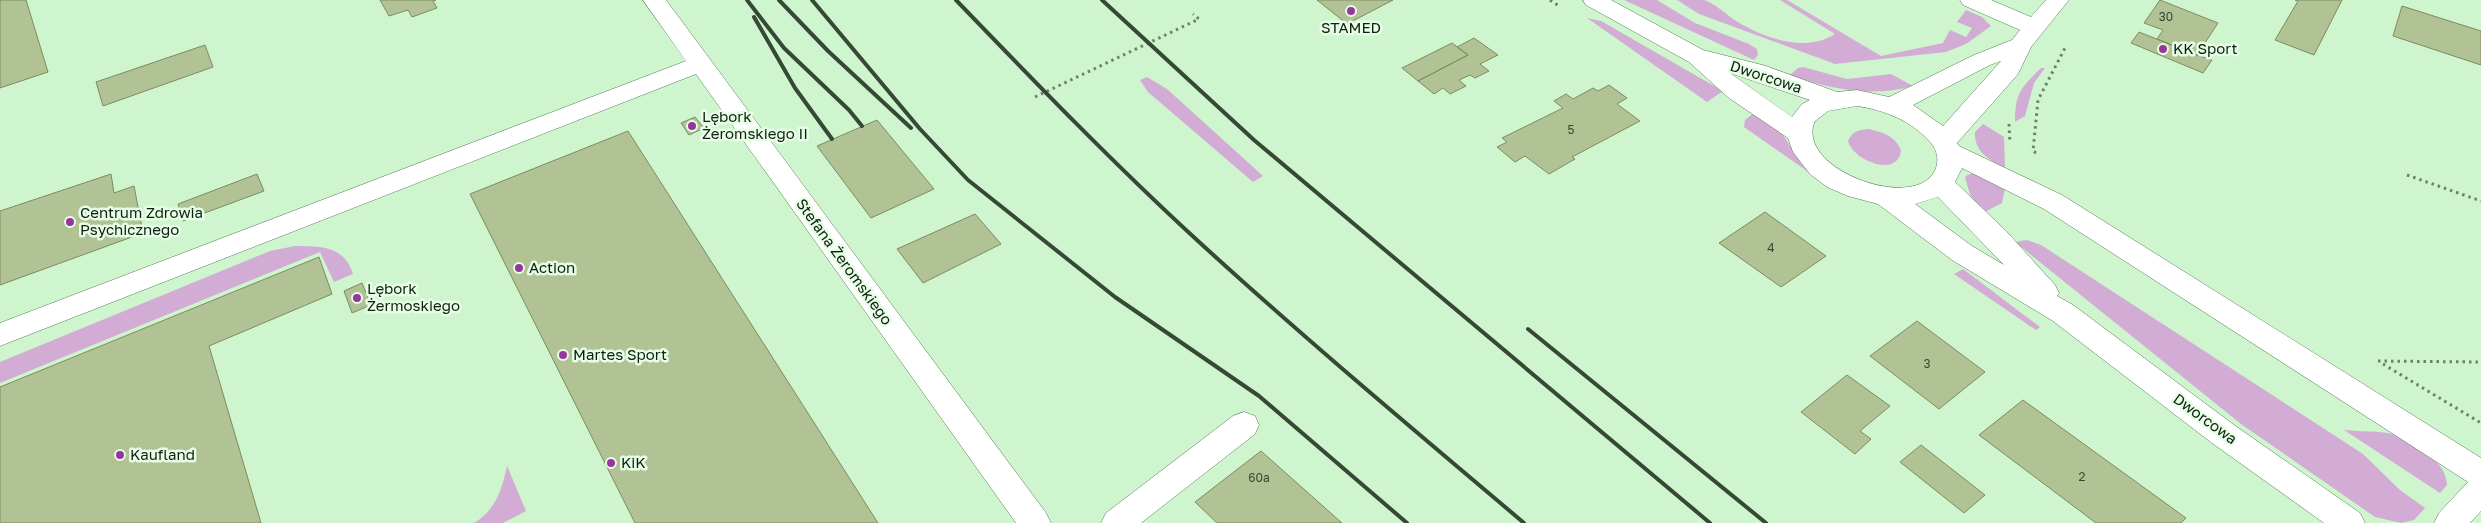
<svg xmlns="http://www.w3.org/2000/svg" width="2481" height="523" viewBox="0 0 2481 523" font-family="'Golos Text',sans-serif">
<rect width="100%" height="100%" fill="#cef5ce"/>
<path fill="#d3acd5" d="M1624,0H1657L1695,23L1749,44L1757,49L1758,55L1754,60Z
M1677,0C1685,0 1697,0 1704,0C1714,3 1725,13 1733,19C1761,37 1804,54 1835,34L1780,0H1787L1881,56L1943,43L1950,30L1966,37L1972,28L1957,22L1966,10L1982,17L1991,26L1966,44L1946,52L1835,64L1699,14Z
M1587,18L1601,21L1723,91L1707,102Z
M1803,67L1847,79L1891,74L1913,86C1871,98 1830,89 1790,75L1798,68Z
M2041,68H2045L2034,83L2025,116L2015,122C2015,93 2021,88 2041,68Z
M1147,77L1167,89L1263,176L1253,182L1148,92L1140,80Z
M1755,112L1783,135L1803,166L1814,176L1744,127L1745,120Z
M1983,124L2004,137L2005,168C1989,160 1974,152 1975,132Z
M1868,129C1883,132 1895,136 1901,150C1899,178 1854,162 1848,141C1852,132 1858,130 1868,129Z
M1974,173L2005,189L2002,203L1981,214L1970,194L1965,178L1967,175Z
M2027,240L2041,245L2363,454L2400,490L2425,508L2414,520L2401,523L2375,517L2241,424L2015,242Z
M295,246C322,246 344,246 353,274L334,282L320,252L0,383V362L270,251Z
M1963,269L2040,327L2036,330L1954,274Z
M2344,430C2360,432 2381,430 2396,435C2417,443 2446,461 2447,485L2440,493Z
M507,466L526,511L503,523H474C496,510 502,489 507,466Z"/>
<path fill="#b1c294" stroke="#7c8c60" d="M0,0H26L48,72L0,88Z
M380,0H436L433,1L437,8L412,17L408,10L389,16Z
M1317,0H1393L1347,24Z
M2160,0L2218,23L2197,55L2157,39L2163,30L2144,23Z
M2295,0H2342L2314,55L2275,40L2298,1Z
M2402,6L2481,31V65L2393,36Z
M2139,32L2197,55L2212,60L2203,73L2131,43Z
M1474,38L1498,55L1480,64L1489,71L1475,78L1470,75L1459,80L1466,86L1450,94L1443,88L1434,94L1418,81L1468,55L1457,47Z
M1452,43L1468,55L1418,81L1402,68Z
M205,45L213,67L103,106L96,82Z
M1609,85L1627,98L1617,104L1640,121L1572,157L1575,159L1549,174L1525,156L1515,162L1497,147L1507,142L1502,138L1563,108L1554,101L1566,94L1573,99L1593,88L1598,91Z
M695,117L704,128L689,135L681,123Z
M877,120L934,189L871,218L817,146Z
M628,131L878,523H635L470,194Z
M111,174L114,193L134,186L143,233L0,285V211Z
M257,174L264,191L183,221L178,204Z
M1765,212L1826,256L1781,287L1719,243Z
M975,214L1001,244L923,283L897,249Z
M319,257L332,294L209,346L261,523H0V387Z
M362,283L371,305L352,313L344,291Z
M1917,321L1985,372L1939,409L1870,356Z
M1847,375L1890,406L1860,431L1871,439L1855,454L1801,412Z
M2023,400L2186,518L2181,523H2096L1979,435Z
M1921,445L1985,495L1964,513L1900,462Z
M1261,451L1342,523H1217L1195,502Z"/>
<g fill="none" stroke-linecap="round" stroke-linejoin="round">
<g stroke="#577a57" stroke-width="1">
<path id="minor" d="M643,0H666L1046,513L1051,523H1016L696,74L0,346V323L686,61Z
M1583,0H1611L1703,50L1766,66L1837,92L1857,90L1889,97L1974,55L2012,40L2020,30L1963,5L1960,0H1991L2031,17L2046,0H2069L2031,47L2018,74L1957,143L1959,146L2062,195L2481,458V511L2470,523H2434L2439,513L2468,482L2044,209L1962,168L1955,182L2006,231L2055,285L2059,293L2057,296L2073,305L2234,425L2360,513L2365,523H2324L2212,443L2053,321L1952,260L1878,204L1848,196L1827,187L1810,174L1793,152L1788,138L1729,98L1689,62L1586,5ZM2001,61L1943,126L1913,105L1990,65ZM1730,73L1810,100L1802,104L1792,117ZM1857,106C1885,110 1912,121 1931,143C1937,150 1939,159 1936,168C1919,215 1793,169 1815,121L1828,111ZM1938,197L2004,265L1972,246L1915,204Z
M1244,412L1255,416L1259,425L1255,434L1141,523H1101L1106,513L1233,416Z"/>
</g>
<path stroke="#6a846a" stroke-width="3" stroke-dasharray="2.5 4" stroke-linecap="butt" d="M1550,0L1559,6
M1035,97L1199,19L1193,14
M2009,124L2010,143
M2036,153L2033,151L2038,100L2065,48
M2407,175L2481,201
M2378,361L2481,362
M2383,364L2481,423"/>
<use href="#minor" fill="#fff" fill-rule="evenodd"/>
<path stroke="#364936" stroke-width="4" d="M747,0L784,48L849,110L862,126
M779,0L828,51L911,128
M812,0L920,129L968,180L1115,297L1259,396L1407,523
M956,0C1035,82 1114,164 1198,241C1304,338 1414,430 1524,523
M1102,0L1254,140L1710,523
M754,17L795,88L832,139
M1528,329L1766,523"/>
</g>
<g fill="#96359d" stroke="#e6fee6" stroke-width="2">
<circle cx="1351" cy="11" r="5"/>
<circle cx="2163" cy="49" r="5"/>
<circle cx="692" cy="126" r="5"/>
<circle cx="70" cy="222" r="5"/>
<circle cx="519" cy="268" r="5"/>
<circle cx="357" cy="298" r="5"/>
<circle cx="563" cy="355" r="5"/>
<circle cx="120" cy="455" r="5"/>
<circle cx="611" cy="463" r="5"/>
</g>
<g text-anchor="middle" stroke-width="5" stroke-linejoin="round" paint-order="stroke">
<g font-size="12" fill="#394832">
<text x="2166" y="21">30</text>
<text x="1571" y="134">5</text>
<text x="1771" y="252">4</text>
<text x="1927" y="368">3</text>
<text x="2082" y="481">2</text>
<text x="1259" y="482">60a</text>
</g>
<g font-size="15" fill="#111f11" stroke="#e6fee6" text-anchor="start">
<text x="1351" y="33" text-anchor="middle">STAMED</text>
<text x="2173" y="54">KK Sport</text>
<text x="702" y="122">Lębork<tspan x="702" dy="17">Żeromskiego II</tspan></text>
<text x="80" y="218">Centrum Zdrowia<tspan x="80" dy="17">Psychicznego</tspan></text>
<text x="529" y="273">Action</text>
<text x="367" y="294">Lębork<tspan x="367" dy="17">Żermoskiego</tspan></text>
<text x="573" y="360">Martes Sport</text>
<text x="130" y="460">Kaufland</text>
<text x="621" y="468">KiK</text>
</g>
<g font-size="15" fill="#111f11" stroke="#e6fee6">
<text transform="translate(1766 77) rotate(18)" y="5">Dworcowa</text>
<text transform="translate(844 262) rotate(54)" y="5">Stefana Żeromskiego</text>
<text transform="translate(2205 419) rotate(36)" y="5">Dworcowa</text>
</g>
</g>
</svg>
